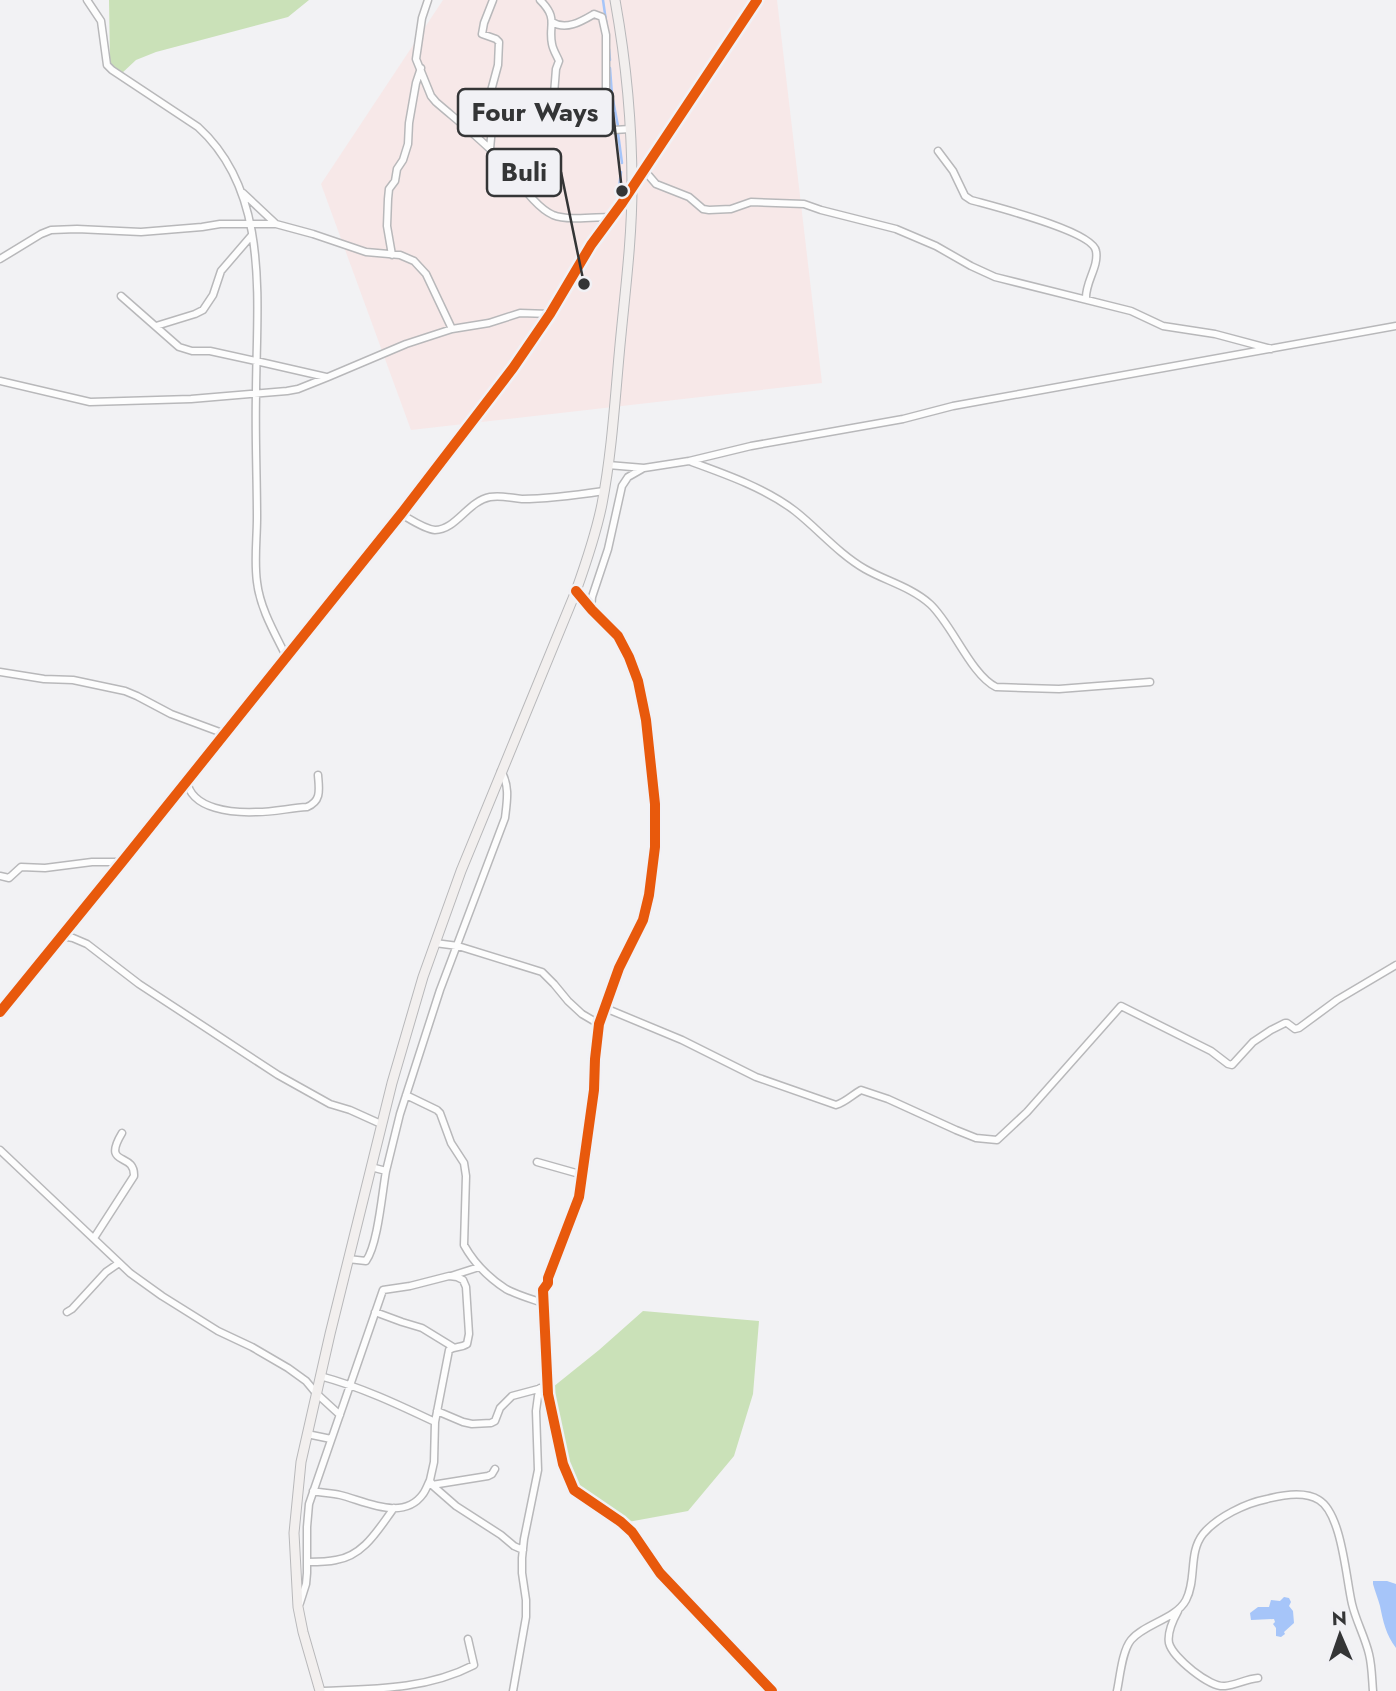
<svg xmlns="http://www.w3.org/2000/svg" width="1396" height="1691" viewBox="0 0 1396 1691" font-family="Jost,sans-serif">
<rect width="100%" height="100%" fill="#f2f2f4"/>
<path fill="#f7e8e8" d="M443,0H777L822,383L411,430L321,184Z"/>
<path fill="#cae1b8" d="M109,0H309L288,17L156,52L136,60L121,74L110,62Z
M643,1311L759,1321L753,1394L734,1456L688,1511L628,1522L573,1482L565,1450L553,1387L599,1350Z"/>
<path fill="#a6c5f9" d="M1373,1581H1387L1396,1584V1648C1386,1635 1383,1621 1380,1606C1378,1599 1375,1591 1373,1584Z
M1284,1597L1289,1598L1291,1602L1289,1606L1293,1611L1294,1623L1284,1632L1285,1634L1281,1637L1276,1636V1628L1273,1624L1275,1622L1274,1619L1251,1620L1250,1613L1258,1607H1269L1271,1600L1280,1601Z"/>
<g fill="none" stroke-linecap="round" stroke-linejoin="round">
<path stroke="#a6c5f9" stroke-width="2.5" d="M603,0L607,28
M609,49L610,60
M610,68L612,95L618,126
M618,133L622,163
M618,195L621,172"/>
<g stroke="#b8b8ba" stroke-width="9">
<path id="minor" d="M87,0L101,21L107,65L112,70L198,127C272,194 256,305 256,395C255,436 257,477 257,518C257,539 254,561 257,582C260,608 274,632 286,656
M428,0L422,18L416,59L431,96L436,102C458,121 481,139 501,160C516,176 533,206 553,215C568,221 595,217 612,217
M540,0C559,19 548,25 552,44C553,50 557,56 559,61L556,69L554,94
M552,22C566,31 582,21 594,14L602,17L606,35V94L610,126L614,130L630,129
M490,149L492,127L489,114L491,91L498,65L499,42L496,39L482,34L484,23L493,0
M938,151L953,171L965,196L971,200C992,206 1093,231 1096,251C1099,267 1085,282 1086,299
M644,170L656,184L689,197L703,209L709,210L731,209L751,202L804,204L821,210L896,229L936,246L971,266L995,277L1131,311L1163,326L1215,334L1271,349
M243,193L276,224L313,234L366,252L400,255L414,261L426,274L452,329
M392,255L387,226L388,199L389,189L395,181L397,169L403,160L408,144L409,123L416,83L421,68
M0,259L41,234L51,230L77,229L141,232L202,227L220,224H276
M121,296L179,347L192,351H210L256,361L326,377
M156,326L195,314L203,310L213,295L221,271L252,235
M0,381L90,402L191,399L287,391L298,389L328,377L406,344L452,329L489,323L520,313L550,314
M689,461C725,474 765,488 795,511C819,530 839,554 865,569C886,581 911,587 930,604C952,624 971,675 996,687L1059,689L1150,682
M608,465L644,468L689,461L751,446L903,419L953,406L1396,326
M401,514C410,519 424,529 435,530C456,530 468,501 490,497C501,495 511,498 522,499C549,499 577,495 604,491
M576,591L592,610L618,636L629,657L638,681L646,720L655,804V847L649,895L643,920L619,968L599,1024L595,1059L594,1090L579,1197L548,1278V1283L543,1290L548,1394L563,1464L574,1490L621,1522L632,1532L660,1573L772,1691
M591,608L592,597L608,549L622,486L628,477L642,469
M0,672L44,679L73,680L125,691L137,696L171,714L225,734
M187,781C191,810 234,813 257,812C274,812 290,808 307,807C322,801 319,789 318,775
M0,876L9,878L21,867L45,868L92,862H122
M62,936L73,938L87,944L139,984L278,1075L330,1104L350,1110L381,1124
M435,943L458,946L542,972L554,984L568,1001L582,1014L599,1024
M605,1008L682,1040L756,1077L836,1105C846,1102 852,1095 861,1090L888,1099L956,1130L976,1138L997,1140L1027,1112L1121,1006L1211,1051L1228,1064L1232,1065L1253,1042L1271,1030L1285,1023H1287L1295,1029L1299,1028L1337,1000L1396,965
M406,1095L437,1110L440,1113L451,1143L464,1163L466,1176L464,1245C474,1263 489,1278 506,1289C517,1295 531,1299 543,1303
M0,1150L130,1273L162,1296L218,1331L252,1347L288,1368L306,1381L316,1393L340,1415
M537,1162L583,1175
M386,1171L400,1114L440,990L505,818C507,801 510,786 501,771
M94,1238L134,1176C135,1151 101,1168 122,1133
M348,1259L366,1261C378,1244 382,1193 386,1171L371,1167
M451,1276L479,1267
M67,1312L72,1309L106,1272L119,1263
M375,1312L402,1322L422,1328L453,1347
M320,1376C361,1387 397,1404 435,1422
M437,1411L463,1422L472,1424L491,1423L495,1421L500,1408L512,1396L542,1388
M307,1434L331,1439
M432,1485L488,1476L492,1474L495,1469
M313,1491C322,1493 332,1493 340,1495C365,1501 403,1522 423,1494C426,1490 428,1484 430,1480
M308,1562C317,1562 327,1562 336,1560C364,1556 379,1528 394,1508
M300,1603L306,1584L307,1573V1527L309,1504L383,1290L410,1286L449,1276L457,1277L463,1280L466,1287L469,1334L467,1344C461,1348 455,1346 449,1350L435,1422L434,1462L430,1480L432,1485L456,1506L501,1535L514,1546L523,1550
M1178,1611C1173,1620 1167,1632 1169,1643C1173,1658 1210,1688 1225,1686C1236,1685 1246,1679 1258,1678
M320,1691C372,1689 426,1690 474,1665L468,1639
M513,1691L526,1617V1600L522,1573V1558L524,1539L538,1470L536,1411L538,1396L540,1388
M1117,1691C1120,1677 1122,1651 1131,1640C1144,1624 1176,1619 1186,1600C1197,1579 1188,1553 1203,1534C1217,1517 1246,1503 1267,1499C1282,1495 1305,1491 1319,1500C1342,1514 1346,1579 1352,1604C1356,1621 1365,1637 1369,1654C1372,1666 1372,1679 1373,1691"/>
</g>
<g stroke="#b8b8ba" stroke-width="10">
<path id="tertiary" d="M0,1012L122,862L401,514L513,368L550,314L591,245L622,203L757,0"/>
</g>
<g stroke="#b8b8ba" stroke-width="11">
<path id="secondary" d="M320,1691L303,1632L298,1607L294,1533L301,1462L330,1334L392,1083L423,977L461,871L576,591C586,563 596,534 602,504C612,452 615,398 620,345C625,292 632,239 632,186C632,124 626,61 615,0"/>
</g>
<use href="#minor" stroke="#fdfdfd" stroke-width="6"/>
<use href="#tertiary" stroke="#fdfdfd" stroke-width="8"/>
<use href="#secondary" stroke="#f2efee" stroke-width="9"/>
<g stroke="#f1f1f5" stroke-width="15">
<path id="cycleway" d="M576,591L592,610L618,636L629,657L638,681L646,720L655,804V847L649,895L643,920L619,968L599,1024L595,1059L594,1090L579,1197L548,1278V1283L543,1290L548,1394L563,1464L574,1490L621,1522L632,1532L660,1573L772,1691
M0,1012L122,862L401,514L513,368L550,314L591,245L622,203L757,0"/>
</g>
<use href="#cycleway" stroke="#e8590c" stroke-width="10"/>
</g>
<path fill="none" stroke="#343536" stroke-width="2.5" d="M622 191L613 112M584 284L561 172"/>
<g fill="#343536" stroke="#f1f1f5" stroke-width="2.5">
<circle cx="622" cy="191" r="7"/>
<circle cx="584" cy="284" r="7"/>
</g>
<g fill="#f1f1f5" stroke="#343536" stroke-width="2.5">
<rect x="458" y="89" width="155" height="47" rx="7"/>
<rect x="487" y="149" width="74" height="47" rx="7"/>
</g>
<g font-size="26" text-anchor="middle" font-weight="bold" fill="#343536">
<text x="535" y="121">Four Ways</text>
<text x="524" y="181">Buli</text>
</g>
<g transform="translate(1340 1635) rotate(358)" stroke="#f1f1f5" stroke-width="5" paint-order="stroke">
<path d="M0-5L12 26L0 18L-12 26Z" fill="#343536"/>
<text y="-10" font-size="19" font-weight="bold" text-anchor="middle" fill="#343536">N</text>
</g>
</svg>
